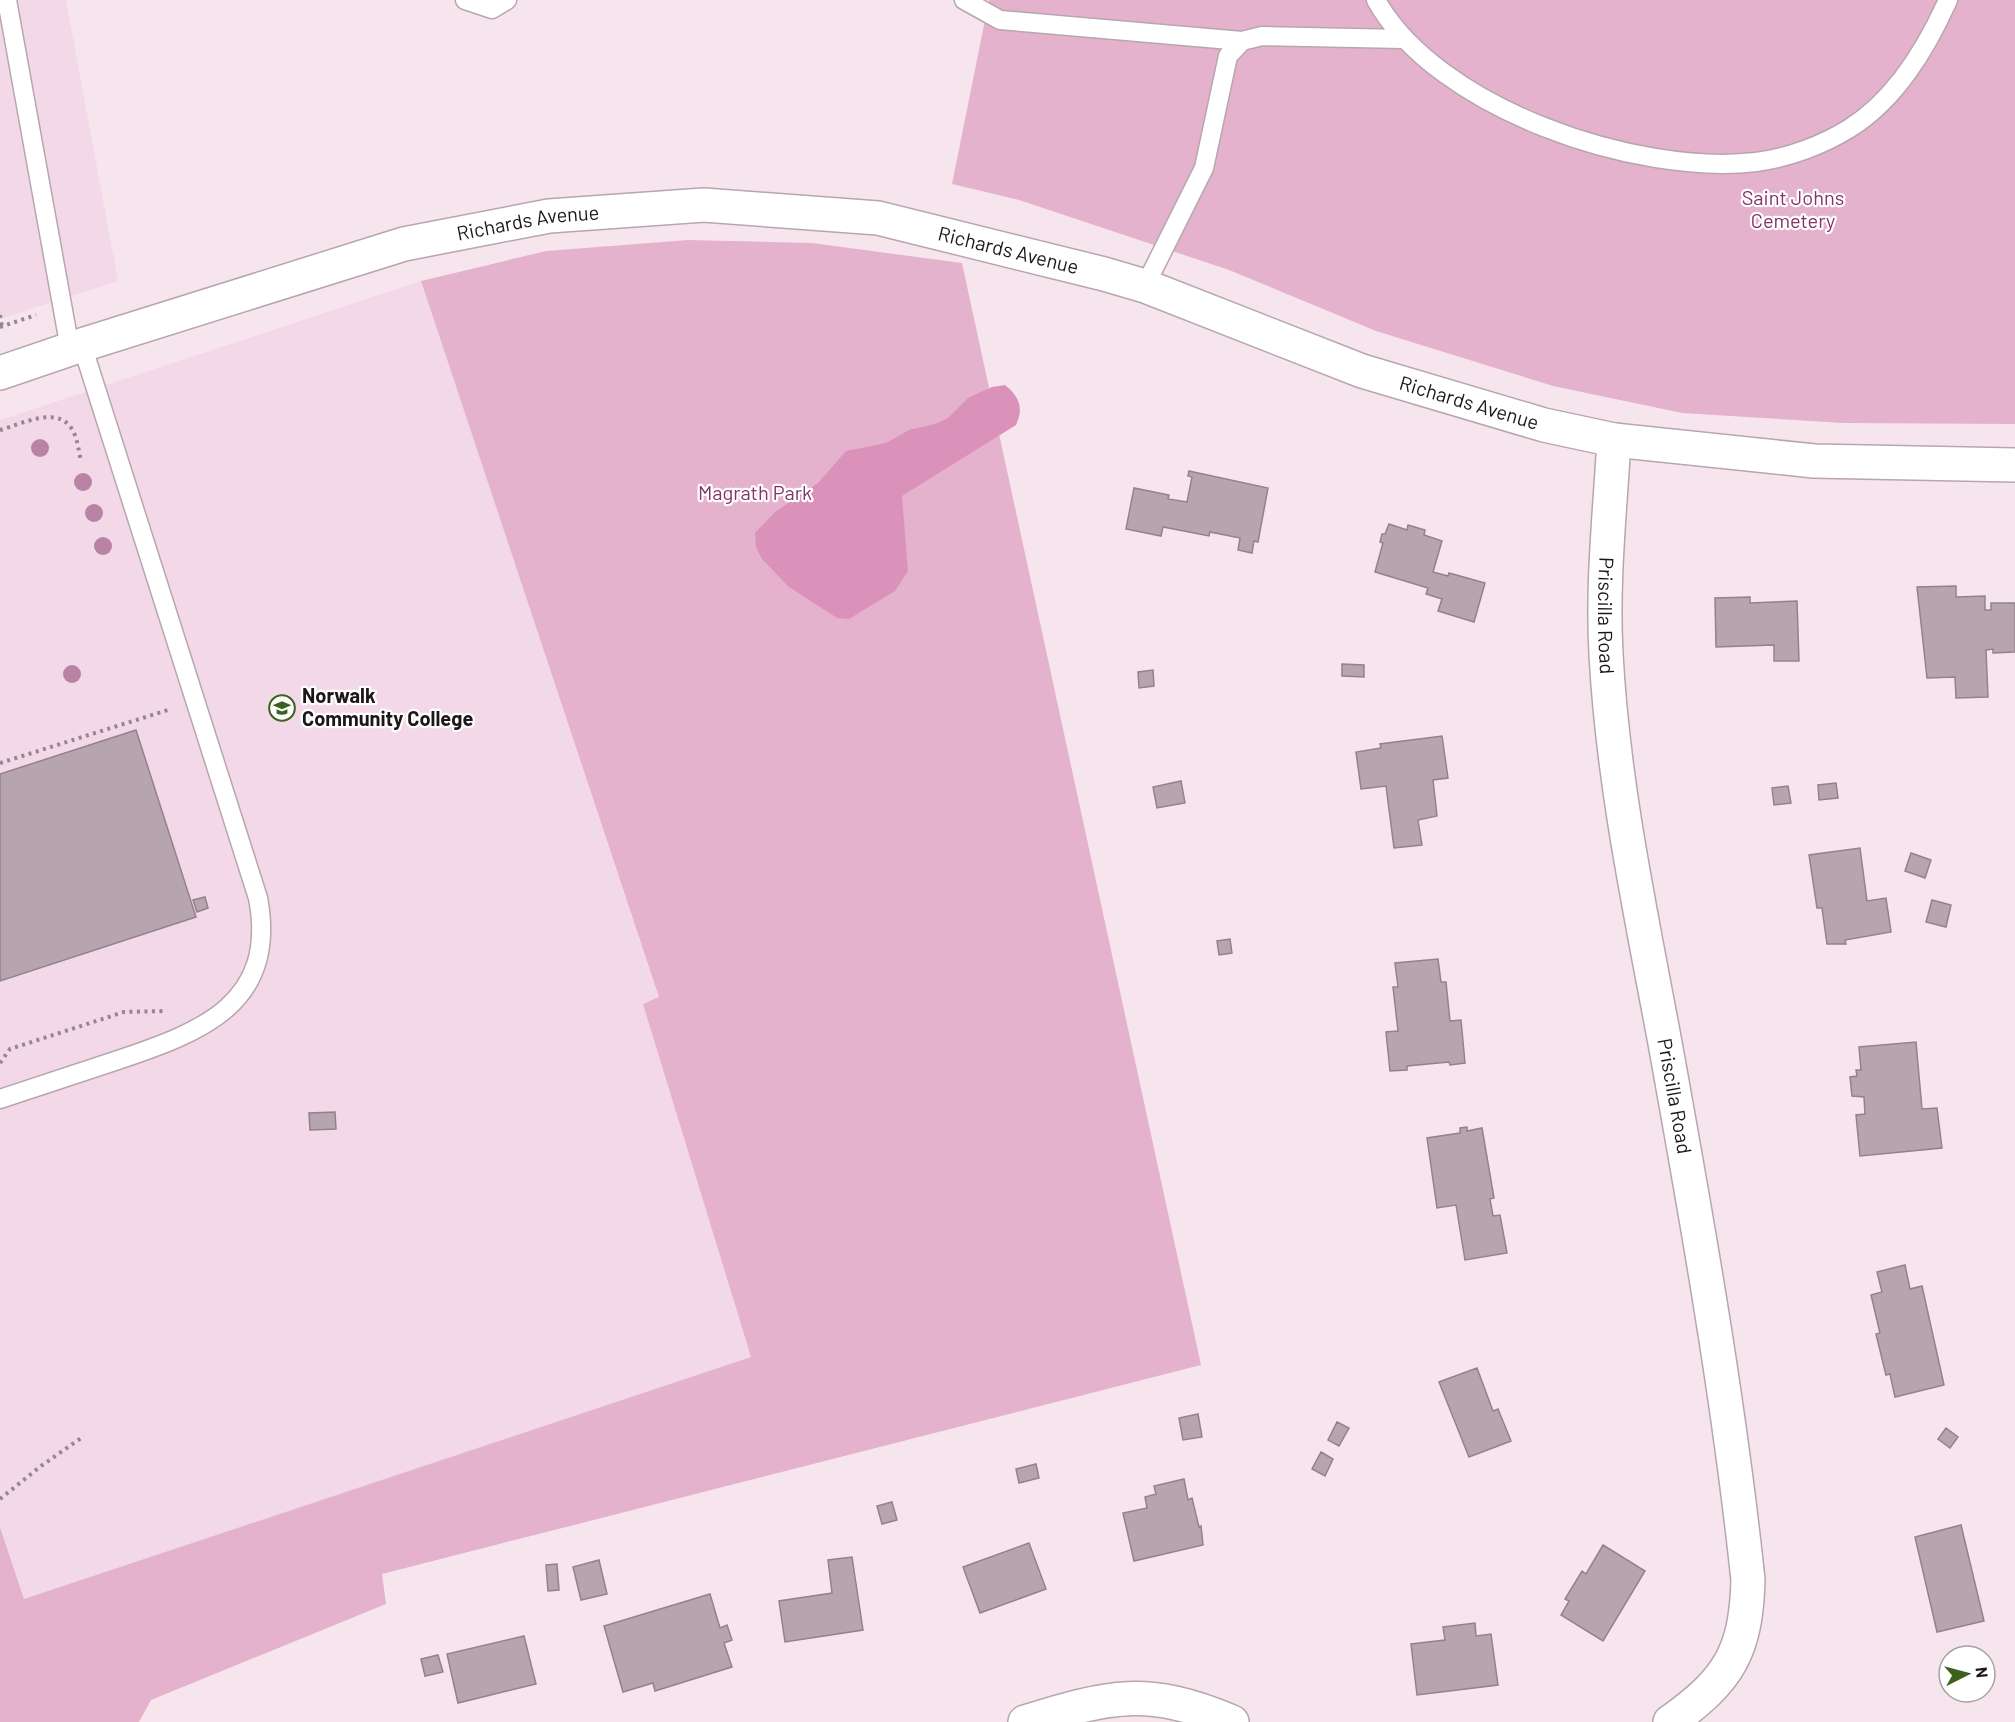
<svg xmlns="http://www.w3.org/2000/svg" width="2015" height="1722" viewBox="0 0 2015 1722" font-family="Barlow,sans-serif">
<rect width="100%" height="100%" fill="#f7e5ee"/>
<path fill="#f3d9e7" d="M0,0H66L118,281L0,319Z
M421,281L660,997L644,1005L751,1357L24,1599L0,1527V420Z"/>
<path fill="#e5b2ce" d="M989,0H2015V424L1843,423L1682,413L1553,386L1376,331L1229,270L1019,200L952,184Z
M688,240L812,243L962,263L1201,1365L382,1574L386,1604L151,1700L139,1722H0V1527L24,1599L751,1357L643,1004L659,997L421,281L546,251Z"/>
<path fill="#da92bb" d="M1005,385C1019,396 1024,408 1016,425L902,496L908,571L895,591L849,619L837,618L789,587L762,559L756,547L755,533L775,512L818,483L846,451L886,443L909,430L935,424L948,418L968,398L992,387Z"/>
<path fill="#b6a5ae" stroke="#93828b" stroke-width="1.5" d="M1189,471L1268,488L1258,542L1254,541L1252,553L1238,550L1240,538L1210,532L1209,536L1163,527L1161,536L1126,529L1134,488L1169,495L1168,499L1187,502L1192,477L1188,476Z
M1389,524L1407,530L1408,525L1425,530L1424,535L1442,541L1433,572L1448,576L1449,573L1485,583L1474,622L1438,611L1442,599L1426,594L1428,588L1375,572L1383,543L1380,542L1382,534H1385Z
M1956,586V597L1985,596V610H1991V603H2015V652L1993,653V649L1986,650L1988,697L1956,698L1955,677L1927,678L1917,587Z
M1750,597V603L1797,601L1799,661H1774V645L1716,647L1715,598Z
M1342,664L1364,665V677L1342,676Z
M1153,670L1154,686L1139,688L1138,672Z
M136,730L196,917L0,981V774Z
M1442,736L1448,778L1433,780L1437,816L1418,820L1422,845L1394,848L1386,786L1361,789L1356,752L1381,748L1380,744Z
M1181,781L1185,803L1157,808L1153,787Z
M1836,783L1838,798L1819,800L1818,785Z
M1788,786L1791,803L1774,805L1772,788Z
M1860,848L1867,901L1886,898L1891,932L1845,940L1846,944H1827L1822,908H1817L1809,855Z
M1911,853L1931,860L1925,878L1905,871Z
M205,897L208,908L197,912L193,900Z
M1932,900L1951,905L1946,927L1926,922Z
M1230,939L1232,953L1219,955L1217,941Z
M1438,959L1441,982H1446L1450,1021L1461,1020L1465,1063L1450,1065L1449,1062L1407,1066V1070L1390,1071L1386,1032L1398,1031L1393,987H1398L1395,963Z
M1916,1042L1922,1109L1937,1108L1942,1148L1860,1156L1856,1115L1865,1114L1864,1097L1852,1096L1850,1077L1857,1076L1856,1070H1861L1859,1047Z
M335,1112L336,1129L310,1130L309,1113Z
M1467,1127V1131L1482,1128L1494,1198L1490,1199L1493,1216L1500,1215L1507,1253L1465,1260L1456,1205L1437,1208L1427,1138L1460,1133V1128Z
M1905,1265L1910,1289L1922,1286L1944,1385L1895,1397L1890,1374L1886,1375L1876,1334L1880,1333L1871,1295L1882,1292L1877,1272Z
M1477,1368L1493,1411L1498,1409L1511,1441L1469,1457L1439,1382Z
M1198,1414L1202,1437L1183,1440L1179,1418Z
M1337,1422L1349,1428L1339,1446L1328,1440Z
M1946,1428L1958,1437L1950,1448L1938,1439Z
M1321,1452L1333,1459L1325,1476L1312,1469Z
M1036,1464L1039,1478L1019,1483L1016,1469Z
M1184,1479L1188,1500L1192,1498L1199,1527L1201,1526L1203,1545L1134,1561L1123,1513L1147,1508L1145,1497L1156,1494L1154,1486Z
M892,1502L897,1520L882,1524L877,1506Z
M1961,1525L1984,1621L1937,1632L1915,1537Z
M1029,1543L1046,1589L980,1613L963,1567Z
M1603,1545L1645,1571L1603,1641L1561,1615L1569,1601L1565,1599L1582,1571L1586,1574Z
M852,1557L863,1630L785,1642L779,1601L832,1593L828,1560Z
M599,1560L607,1594L581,1600L573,1567Z
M557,1564L559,1590L548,1591L546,1565Z
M710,1594L720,1628L727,1625L732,1640L724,1643L732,1667L655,1691L653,1683L623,1692L604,1626Z
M1475,1623L1476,1636L1491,1634L1498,1685L1417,1695L1411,1644L1445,1640L1443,1627Z
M524,1636L536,1684L458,1703L447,1654Z
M438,1655L443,1672L425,1676L421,1659Z"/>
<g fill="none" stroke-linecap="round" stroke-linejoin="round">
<g stroke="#b7a6af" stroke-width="21">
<path id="lane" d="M7,0L70,349
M465,0L492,9L507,0
M964,0L1000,20L1242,41
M1376,0C1437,109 1637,176 1756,162C1788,158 1823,145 1850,128C1896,99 1926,49 1948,0
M1145,286L1204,168L1228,56L1242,41L1262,36L1403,39
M0,1099C39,1086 78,1073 118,1060C202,1032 278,1003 258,898L82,345"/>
</g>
<g stroke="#b7a6af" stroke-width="36">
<g id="street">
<path id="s1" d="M1614,440C1610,511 1602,582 1606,654C1613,785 1641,914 1665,1043C1697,1220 1729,1400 1748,1580C1746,1652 1729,1680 1670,1722"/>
<path d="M1025,1722C1109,1696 1147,1686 1232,1722"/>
</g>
</g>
<g stroke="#b7a6af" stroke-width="36">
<g id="secondary">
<path id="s2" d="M0,373L82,345L404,244L549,216L704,205L878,218L1104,274L1145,286L1362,371L1544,425L1614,440L1814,461L2015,465"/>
</g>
</g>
<path stroke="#94878e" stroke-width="4" stroke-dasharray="3 4.5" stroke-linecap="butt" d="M0,315L2,327
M0,327L36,315
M0,430C22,424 61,403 74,433C78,442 79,452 81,462
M0,763L168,710L169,713
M0,1063L10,1049L124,1012L165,1011
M0,1499L41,1466L84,1436"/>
<use href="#lane" stroke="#fff" stroke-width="18"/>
<use href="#street" stroke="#fff" stroke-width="33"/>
<use href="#secondary" stroke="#fff" stroke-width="33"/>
</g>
<g fill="#b883a4">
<circle cx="40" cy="448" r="9"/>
<circle cx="83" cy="482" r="9"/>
<circle cx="94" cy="513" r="9"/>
<circle cx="103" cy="546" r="9"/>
<circle cx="72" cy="674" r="9"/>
</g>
<defs>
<g id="university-ring" transform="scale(1.35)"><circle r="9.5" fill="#fff" stroke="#3b621d" stroke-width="1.5"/><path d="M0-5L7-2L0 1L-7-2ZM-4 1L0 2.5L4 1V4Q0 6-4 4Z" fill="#3b621d"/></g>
</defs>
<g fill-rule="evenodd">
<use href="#university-ring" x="282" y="708"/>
</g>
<g text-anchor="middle" stroke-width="4.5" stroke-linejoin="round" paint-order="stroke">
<g font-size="20" fill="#853267" stroke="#fff">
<text x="1793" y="205">Saint Johns<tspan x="1793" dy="23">Cemetery</tspan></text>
<text x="755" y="500">Magrath Park</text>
</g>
<g font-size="20" fill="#1d161a" stroke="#fff">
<text dy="7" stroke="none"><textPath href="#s2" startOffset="550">Richards Avenue</textPath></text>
<text dy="7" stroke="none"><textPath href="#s2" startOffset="1036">Richards Avenue</textPath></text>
<text dy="7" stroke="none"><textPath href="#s2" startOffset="1522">Richards Avenue</textPath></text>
<text dy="7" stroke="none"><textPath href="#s1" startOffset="176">Priscilla Road</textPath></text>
<text dy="7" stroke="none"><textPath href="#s1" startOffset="662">Priscilla Road</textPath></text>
</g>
<g font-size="20" font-weight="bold" fill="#1d161a" stroke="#fff" text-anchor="start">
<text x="302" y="703">Norwalk<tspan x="302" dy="23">Community College</tspan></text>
</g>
</g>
<g transform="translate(1967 1674) rotate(84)"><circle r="28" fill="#ffffff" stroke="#a5a2a3" stroke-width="1.5"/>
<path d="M0-4.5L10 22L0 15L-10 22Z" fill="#3b621d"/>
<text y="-9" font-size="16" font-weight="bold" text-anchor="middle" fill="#1d161a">N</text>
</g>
</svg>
